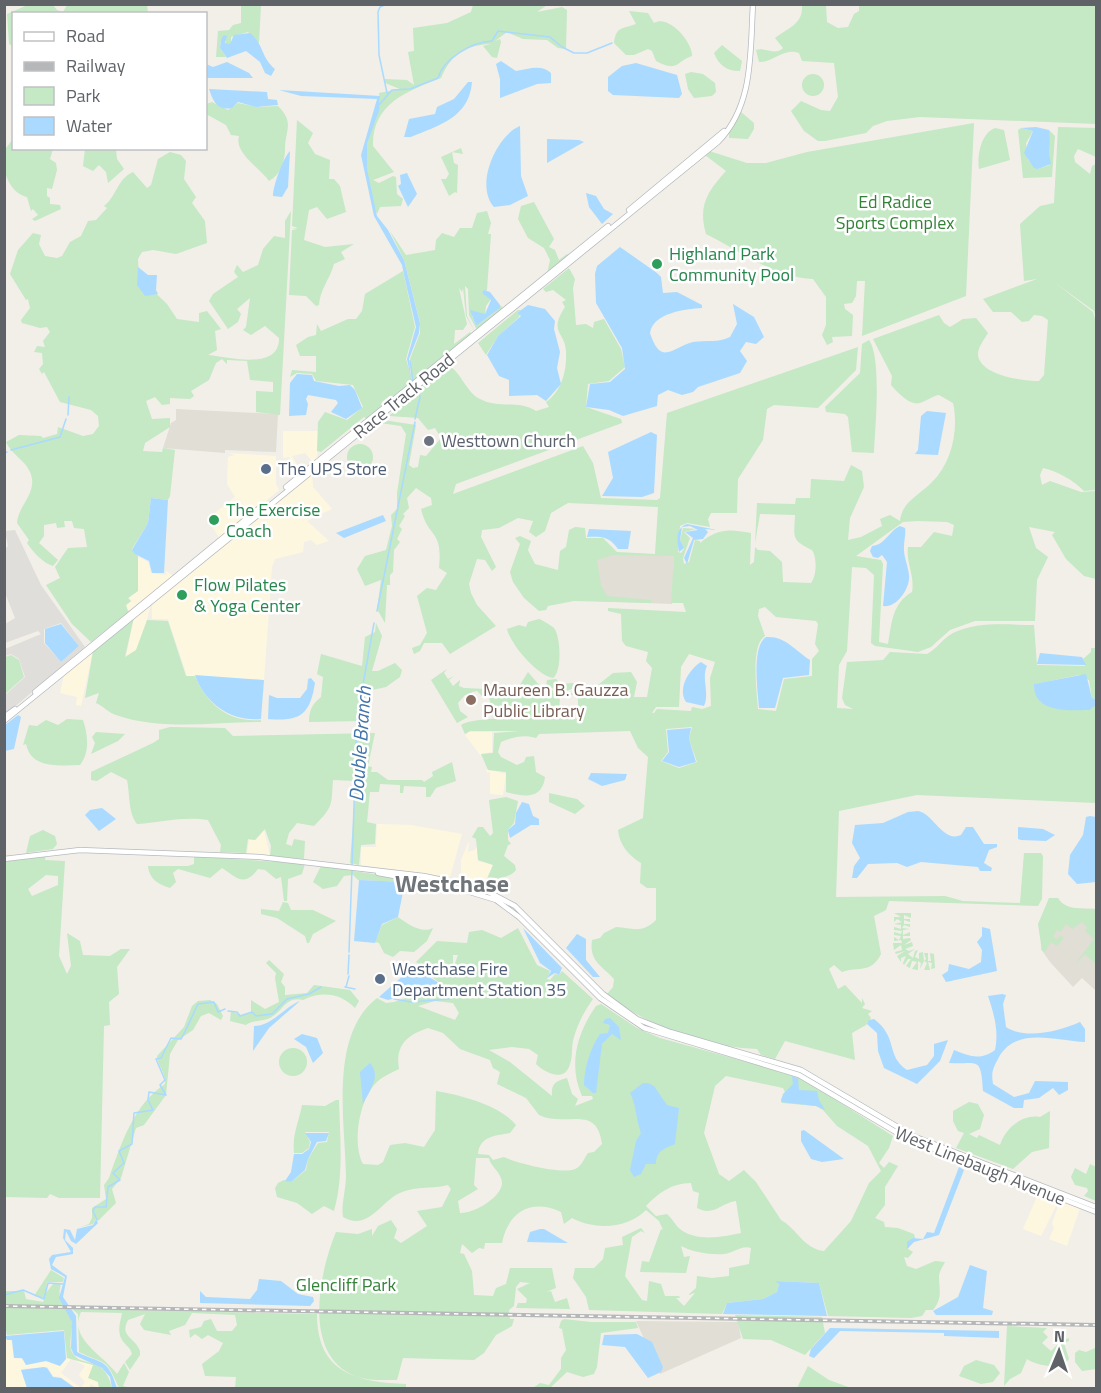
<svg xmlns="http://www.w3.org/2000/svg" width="1101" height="1393" viewBox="0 0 1101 1393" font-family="'Titillium Web',sans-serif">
<rect width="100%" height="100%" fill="#f1efe8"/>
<path fill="#fef7e0" d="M283,431H318L317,459L313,462L305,453L292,456L299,468L290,477L284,476L285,462L291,460L289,457L283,458Z
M228,453L276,456V484L279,490L250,514L235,496L249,515L220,539L207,519L235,497L227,484L228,457L235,455Z
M312,473L313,487L332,509L307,521L329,541L317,545L311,540L304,542L303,552L275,559L272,567L264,680L187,676L168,619H152V604Z
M138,557L148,562L151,573L166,575V571L173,576L128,611L126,606L132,601L129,598L138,591Z
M151,603L142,640L136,650L126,657L134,617Z
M93,651L81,706L76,705L77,697L60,693L64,675Z
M469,732H492V752L481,754V756L465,735Z
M486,769L506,774L503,795L490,794V772L487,773Z
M377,824L411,825L462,834L450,877L361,865V847H376Z
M264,830L270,856L247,854L249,840H256Z
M469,841L468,852L475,850L477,846L478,861L493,865L483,886L461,878V860Z
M1039,1192L1059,1200L1041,1236L1023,1229Z
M1060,1201L1080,1208L1067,1246L1049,1239L1054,1228L1052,1223Z
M4,1329L6,1340H11L14,1358L22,1359L26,1365L46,1361L60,1366L67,1358L71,1359L61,1373L81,1388L85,1382L79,1375L85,1366L74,1360L94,1365L99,1388L91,1384L88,1388H76L61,1377L53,1376L48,1367H44L21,1369L27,1388H5Z"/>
<path fill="#e0deda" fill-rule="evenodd" d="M15,530L41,585L85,647L5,715V695L25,677L19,659L11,654L5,656V649L41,634L38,631L5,643V624L15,618L5,593V549L8,546L5,531ZM61,623L79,646L61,662L44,643V629Z"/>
<path fill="#e1ded6" d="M176,409L278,414L276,452L225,450V453L163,448L171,423L176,420Z
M594,552L674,555L672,604L594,601Z
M1070,908L1096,909V991L1082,978L1073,987L1050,962L1041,949L1042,939L1069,918Z
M636,1321L738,1322L741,1338L660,1374Z"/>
<path fill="#c5e8c5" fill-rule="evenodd" d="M30,4L53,5L57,10L63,12L67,5H147L148,13L14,14L13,46L9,44L7,14Z
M241,5H261L259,43L248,32L231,37V44H226L225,35L221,39L220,48L226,57H216L218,31L229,30L233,25L241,23Z
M473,5H547L537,12L562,7L567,10L566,49L558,48L547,40L523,39L507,32L495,41L500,39L501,42L497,58L492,57L483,46L491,44C466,45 451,54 441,78C408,91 372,103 373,146L394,172L373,180L379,183L393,176L396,177L397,194L403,199L401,206L380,207L377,214C371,197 363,161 367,144C372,126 382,112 379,93L400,89L385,83V79L407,80L414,85L408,52L414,51L413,28L447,23L471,12Z
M802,6L826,5L827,22L838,28L848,27L854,14L859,11V5H1096V124L920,117L887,121L873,126L866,133L825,141H818L804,131L791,111L801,101L821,110L830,111L838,97L834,63L802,61L799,53C784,47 772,63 759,62L756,50C766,47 775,56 783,48L775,38C788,28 803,24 802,6Z
M629,11L648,13L654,23C669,14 693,43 692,56C676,61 679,73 656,61L652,51L648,49L634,55H626L614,43C616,26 623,29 636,24Z
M722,45L742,61L740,71C726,71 719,65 714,53Z
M691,72L703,74L715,83L716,92L712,96L694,98L688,89L685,74Z
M802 85a11 11 0 1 1 22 0a11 11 0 1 1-22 0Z
M212,102L228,110L238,103L257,107L278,106C295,123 285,130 285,149C285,160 281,175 269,181C259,167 234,153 239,136L231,135L226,125L206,114V104Z
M741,112L754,123V129L748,139L729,138V131Z
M297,120L313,133L308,143L315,154L330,160L329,179H334L340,186L346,212L327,219L317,207L309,210L304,240L325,247L354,244L341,252L345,259L334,264C330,279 320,289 319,305L316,306L306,296L289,295L292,230L298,229L292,228H298L292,226Z
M974,123L966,296L862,336L865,281H857L856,296L852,303L844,304L845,309L853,315L852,336L832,337L833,342L827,345L822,335L826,325V297L813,279C772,277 741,251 706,234C698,206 707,192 726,171L705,155L709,151L747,163H766L807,152Z
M1058,127L1096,128V157L1078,149L1074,156L1075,162L1090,174L1092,166L1096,164V319L1094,311L1054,282L1093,312L1096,322V490L1084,491C1074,481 1058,471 1043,468L1040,475L1042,485L1050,481L1081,492L1096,491V579L1084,576L1066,559L1052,535L1055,532L1029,527L1036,548L1048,557L1037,580L1035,621H975L950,630L931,647L918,652L875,646L871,643L874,575L866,568L852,567L847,651L839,665L837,708L853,709L845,705L842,698L847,662L883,660L890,652L927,654C937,649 943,638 953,633C979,621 1007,625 1034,625L1037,665L1085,666L1083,659L1091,652V648H1096V699L1092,698L1089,680L1079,675L1035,684L1034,688L1039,698L1090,710L1096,705V803L917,795L839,811L836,897L945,896L963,901L1020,903L1024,853H1041L1043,856L1042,899L1038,906L889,901L886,910L874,916L881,954C871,974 859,966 842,972L834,965L829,969L838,989L845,985L862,1003V998L865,1004L862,1008L872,1011L868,1014L871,1018L866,1025L852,1033L855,1060L785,1041L775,1059L761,1055L757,1049C704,1047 648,1027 607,994L613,987L614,979C601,965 589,961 592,940L600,938L604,933L616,927C632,928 642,934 656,920V888H647L640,883L641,863C629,856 619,844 618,830L643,818L648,757L638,748L630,731L539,734L536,738C524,734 513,737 501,742L498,752L501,757L517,765L524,762L526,757L534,756L536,772L545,777C542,800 524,797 506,792V772L488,770L481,754L493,753L494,733L520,731H470L465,734L461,725C475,715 560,718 581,719V714H585L578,705V695L560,694L559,716L493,718L489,696H482L477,691L472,692L468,696L465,695L458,703L460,711L468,717L457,723L431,680L447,669L444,673L448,679L454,676L449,680L453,686L460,680L459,686L464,688L512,690L518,688L528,672L540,686L551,688L554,693L560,691L546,686L547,680L556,679L561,684L573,683L577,687L563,692L593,695L594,688L613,673L631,672L637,682L634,697H647L652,668L646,661L648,652L626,646L622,641L621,614L608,611V608L686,612L683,603H671L674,556L613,555L597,560L601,585L607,596L651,600V603L574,601L548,606L546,610L539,611L524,598L513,582L510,572L520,544L515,538L520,536L531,541L528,550L535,564L558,570L560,551L566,547L569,530L575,527L585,528L586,538H603L617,552L655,554L658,507L568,503L551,513L545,531L536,537L529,532L533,521L518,518L499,528L482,530L481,537L496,567L492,571L485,560L477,559L469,584L471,593L477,605L496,626L450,654L442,643H424L420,651L414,654L412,648L420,645L427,633L417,596L427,588L436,590L447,573L439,568C443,528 428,539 421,509L432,505L431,498L416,488L407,498L409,508L403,514L405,516L399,526L402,529L397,539L400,542L394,550L393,572L390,575V585H387L385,623L377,609L381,580L365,586L357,569L365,556L386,550L392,526L391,515L397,509V493L406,434L401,426L380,423L383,420L416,425L409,465L413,468L418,467L420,455L426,456L441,438L435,428L428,430L418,418L389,416L439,373L386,414L447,365C459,369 466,391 478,398C498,410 518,399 536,411L549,407L546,402C562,391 567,370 566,351C565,331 548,333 565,307L562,302L566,300L553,290L546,292L543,289L569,268L575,279L573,288L576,325L586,324L593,328L594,322L604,319L621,349L625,367L609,381L588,384L586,407L621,419L622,423L456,484L453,494L583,446L593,463L601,498L657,500L660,498L667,413L858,347L856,370L818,408L774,405L767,409L763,440L738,479L737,513H711L708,519L710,527L687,523L680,526L678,552L681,553L684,549L680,540L683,528L696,529L684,532L690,538L683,558L684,564L689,562L695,540L700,541V543C718,528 729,529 751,533L750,565L754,562L755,547L758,550L770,551L782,562L783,582L811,583C817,576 817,557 812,550C791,540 794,538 795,515L760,514L755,543L757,503L795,504L796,498H810L811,479L844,481L851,465L862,471L864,487L850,518L848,540L861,537L882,526L880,519L890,515L900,521C902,501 920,495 932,482C952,463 959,429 953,403L939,395C932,396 927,401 920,403C910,406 897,392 891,385L892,376L873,339L939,315L944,323L950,327L963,319L976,318L988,333C984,340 975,350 979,359C986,376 1023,381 1039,381L1044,375L1048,320L1042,316L1034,315L1029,321L1022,322L1011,312H993L983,299L1037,279L1024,281L1020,224L1040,206L1054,203ZM918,521L947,522L954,525L952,536L934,532L921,547H908C906,564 915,575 912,592C892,604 892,622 888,644L879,642L883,564L881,560L856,556L903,522ZM765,607L776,617L816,621L818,624L815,644L819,651L812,659V676L784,679L776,711L758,709C757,692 750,645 765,636L758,616L759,609ZM689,654L715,662L710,678L711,706L702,709L692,707L691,711L657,709L654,713H652L656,707H679L681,667ZM692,727L689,739L697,762L679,768L661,761L668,752L666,729Z
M995,128L1004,130L1010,160L979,169C977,156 981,133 995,128Z
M1021,128L1033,131L1026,143L1028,160L1038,169L1050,165L1049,130L1055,136L1052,177L1023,178L1018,130Z
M13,139L14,148L53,149L50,159L56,163L57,170L52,189L47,188V196L50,198V204L60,205L61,209L35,221L32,219L38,215L33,209L31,211L27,197C9,193 0,168 5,151C6,147 11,142 13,139Z
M461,148L463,154L452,152L454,163L458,165L457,193L455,192L449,196L441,179H446L449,174L441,157Z
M85,149H116L117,159L124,169L108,183L106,172L99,165L93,171L83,166Z
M170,152L181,155L186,161L184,179L196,197L192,203L205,221L207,243L176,254L153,250L142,252L138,259L139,277L167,304L177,319L199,322V313L207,311L221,329L215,331L217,350L208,355C224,356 280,372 279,338L265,326L251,335L243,330L246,327L250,298L237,309L241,314L238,322L228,329L209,301L213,294L238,277L234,272L237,265L243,272L258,265L263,249L274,236L285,238V221L291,211L280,415L256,412V391L273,392V382L250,380L247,361L227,360V364L222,359L216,363L209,380L191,391L194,396L190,399L170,398V404L162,405L155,397L146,401L152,419L170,418V427L145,443L143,451L162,452L163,448L175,450L170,496L168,500L151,498L148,523L132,549L138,556V591L128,598L131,601L126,605L128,611L131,610L91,642L72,624L46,585L60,578L55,567L68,548L87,547L84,529L74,528L72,521H64L65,527L57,528L56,523L44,525V536L39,543L58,560L53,566C43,563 33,552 27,543L29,540L17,523C18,505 39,492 30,472C25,460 12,455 6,442L19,435L41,436L43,438L57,434L58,427L83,436L93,434L99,426L98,416L91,410L60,402L44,372L42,374L39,369L43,364L42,353L34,352L37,346L45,347L43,341L50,332L47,327L40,328L22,323L21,320L30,308L28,299L26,300L10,274L18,250L33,233L41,235L39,244L45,256L57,258L62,256L70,242L81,236L88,221L96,220L107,208L104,206C117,196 117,179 133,172L147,188L151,185L158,159Z
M534,202L554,239L549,247L555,250L559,260L567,254L570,256L547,274L550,260L544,248L528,238L518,219L521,206Z
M487,211L491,223L488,234H491L487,290L482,293L491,299L486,306L485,314L472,316L476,326L495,312L500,305L504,309L477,330L469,315L468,289L465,286L467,316L475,332L466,316L463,288L462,292L459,288L467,324L463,330H455L454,344L470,332L472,335L367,419L364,417L321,452L317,451L318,422L325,412L347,420L363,407L353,385L316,381L312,374L297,373L290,377L292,370L316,372V356H300L296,345L308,337L316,335L317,324L321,331L348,319H356L362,311L365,294L403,271L415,327L406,359L412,379L410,359L420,333V322L404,260L390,231L406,255L435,250L436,240L442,233L454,237L460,228H472L477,213Z
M518,310H521L517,313L520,315L518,318L498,336L486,355L478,343Z
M869,340C882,358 875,429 874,453L852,452L848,417L845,414L826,412L825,407L860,373L862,344Z
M347 457a13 13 0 1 1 26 0a13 13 0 1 1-26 0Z
M134,617L125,657L136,650L147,620L168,621L186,676H195C207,705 230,723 261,720V722C214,722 161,731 116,715C109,713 103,706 96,703L99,693L85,698L93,651Z
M539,619C542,620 552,626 554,628C561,637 562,672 553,678C537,675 511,645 507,629L519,625L526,627L528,622Z
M376,623L382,636L372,671H378L395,663L402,670L400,677L386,687L368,691L362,706L364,721L309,722C309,711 312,704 321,697L323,677L317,674L321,654L362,666L365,637L375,632Z
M11,655L19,660L24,677L5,694V657Z
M67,719L83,720C88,735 90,752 80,765C56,766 31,768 26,744L23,745L29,725L37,726L46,720L58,725Z
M170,727L225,728L233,736L375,733L368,766L372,767L371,772H377L388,780H422L424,782L433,776L432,772L452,762L456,781L436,788L430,797H426V787L404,786L403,793H400V785L380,784L379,792H370L367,822L376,824L375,844L361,845L359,865L350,863L356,781L333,780C331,805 334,806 314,826L297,823L289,833L286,844L292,846L294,839L305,841L304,859L270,856L271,846L265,829L255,840L248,839L246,853L220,852L221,845L208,820C184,816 163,822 137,824C128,813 130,794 127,780L111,772L97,781L91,780V772L153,743L159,739V730Z
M96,732L125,734L118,741L91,754L95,743L92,737Z
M549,793L577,799L585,806L575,814L549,802Z
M506,797L518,801L514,823L508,830V840L511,844L508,845L504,856L515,865L516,870C509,879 496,876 491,888L484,886L493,865L478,860L476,839L472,837L478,827H483L490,836L493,833L489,800Z
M43,830L55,836L57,844L53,849L26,853L30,836Z
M46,855L45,860L65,861L59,956L67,974L71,966L67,933L80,941L83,955L110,956L121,949H130L117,967L119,994L109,1002L110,1025L104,1026L100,1198H59L50,1194L47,1198L5,1197L4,862ZM46,875L58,876V885L32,896L28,889Z
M194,856L305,864L302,874L288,879L287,901H284L281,877L276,879L265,870L258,869C244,888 236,877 222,868L210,878L178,869L173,873L176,882L170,888C158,884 149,879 148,866H188L194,864Z
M321,866L406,879L405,882L358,880L353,875L344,876L337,886L323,889L313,882Z
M1049,898H1058C1066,911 1082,908 1096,909V964L1085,954L1075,964L1094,939L1085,931L1087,927L1082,922L1072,929L1066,924L1061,932L1057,930L1053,937L1057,939L1061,935L1064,938L1057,946L1051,942L1045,952L1042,951L1038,924Z
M283,902L288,903L291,910H313L336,921L313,934L309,943H307L305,936L277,918L261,914V909L279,911Z
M894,913H911V918L904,915V919H910V922L904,920V924H910V927L904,925L902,928L910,929L903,930V935L910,932V936H903V939L910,938L911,940L904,945L912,942L913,946L905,949L909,951L915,949L908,954L913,958L915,951L918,950L915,957L919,959V953L923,952L924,961L926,959L924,953H928V961H931L930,953L934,954L935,968L931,969L932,963L928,962L930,970H924L927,963L924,961L920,969L921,963L918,961V970L912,969L917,962L912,961L910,968L906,966L911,959H908L904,965L903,963L906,956L901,958V962L897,956L905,951L896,954L895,952L902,950L901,945L894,950L893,943H902L901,940L894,941V937L899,940L901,936L894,935V932L901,934L902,931L894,930V927L901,929V925L894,924L902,922L897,919L894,922V917H901Z
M398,917C408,924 421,934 433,928L427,941L414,952L400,951L393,957L384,953L379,943L375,942L382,925Z
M518,928L537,965L550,971L547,979L550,980L555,974L559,975L562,971L593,999C585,1010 578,1023 574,1037C571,1046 573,1056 570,1064C565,1083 545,1073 536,1064L538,1055L529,1049L512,1047L489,1050L510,1062L552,1096C551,1084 555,1081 567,1078L572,1094L578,1099L575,1106L593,1099L592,1096H582C568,1065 577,1033 596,1006L601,1004L637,1028L660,1038L798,1076L893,1136L889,1148L879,1163L884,1168L889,1162L898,1166L885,1187V1205L875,1218L884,1222L885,1227L898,1228L914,1234L915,1238H913L908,1249L913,1252L908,1258L904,1257L907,1266L916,1269L935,1261L945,1262C943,1266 939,1272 939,1276C939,1289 943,1298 933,1310H926L922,1316L911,1318L828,1316L819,1283L776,1281L779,1284L777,1292L763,1299L727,1303L722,1314L589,1310L586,1297L573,1278L575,1268H594L603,1259L605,1248L623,1245L622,1237L641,1228L645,1233L641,1231L632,1237L625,1276L642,1300L647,1301L649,1281L661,1284L665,1296H679L680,1298H676L684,1306L695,1293L688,1295L696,1288L697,1276L712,1278L729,1276V1268L749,1264L751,1248C741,1245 734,1253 724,1254C710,1255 692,1252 681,1246L684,1257L690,1256L686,1273L640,1272L642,1261L649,1262L661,1229L663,1230L659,1221L646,1210C628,1228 597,1231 572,1218L564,1224L561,1212C531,1198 508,1212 502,1243H485L484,1249L479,1248L472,1253L462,1244L460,1253L464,1254L472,1271L474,1295L493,1296L496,1288L506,1284L510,1268H552L556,1288L546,1292L551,1291L555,1302L567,1298L570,1309L516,1308L518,1303H526L527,1299L517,1289L530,1283L520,1282L516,1287L514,1306L509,1310L510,1319H514L512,1326L496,1335L484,1353L474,1360L403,1358L397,1380C383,1380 368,1381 355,1376C302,1355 319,1273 336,1232L358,1234L372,1229V1236L378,1226L391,1220L397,1229L394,1238L401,1243L427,1226L417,1211L442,1207L451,1189L448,1185C433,1189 417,1186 402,1192C381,1200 369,1232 343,1217C341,1204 346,1190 346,1176C345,1121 329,1035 377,998L386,1003L394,1002L439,987L440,983L433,978L454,966L458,955H453V965L435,974L416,962L437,941L467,943L469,932L482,930L501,938ZM435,1001L453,1003L459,1013L455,1020L418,1006ZM428,1028L443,1033L460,1049L490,1060L493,1068L500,1072L497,1084L526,1098L539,1115C566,1128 597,1103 602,1144L594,1152L588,1153C585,1157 582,1165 577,1168C565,1176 516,1163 504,1157L493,1160L489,1155L478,1154C480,1136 494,1136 510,1133L516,1125C500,1105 460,1095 436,1091L435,1130L424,1147L405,1143L390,1145L383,1162L378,1165L363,1164C352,1144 359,1101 375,1084C381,1077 391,1073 399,1069C395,1045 407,1035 428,1028ZM726,1076L783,1088L785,1092L781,1099L782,1103L816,1106L823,1110L837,1126L868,1146L881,1171L869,1183L851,1221L824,1251C804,1249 796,1228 781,1220L756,1182L744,1170L729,1181L719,1174L704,1133L715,1086ZM476,1158H489C490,1166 501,1172 502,1182C503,1197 473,1214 460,1213L458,1201L478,1189L474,1185ZM691,1183L693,1191L699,1193L697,1208C713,1217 721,1203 736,1201L741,1233C723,1237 696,1242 680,1229C675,1225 673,1219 667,1214L656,1216L646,1206C658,1193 672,1183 691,1183Z
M269,960L284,974L281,982L285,987V995L307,993L314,985L350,990L359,1001L355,1008C340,993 322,991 303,1000C285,996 283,1012 270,1018C261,1022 252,1020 246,1025L230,1021L231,1011L241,1015L251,1013V1000L265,1009L279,1002L275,978L276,973L266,963Z
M210,1000L217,1004L223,1016L221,1020L209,1013L201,1016L193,1030L178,1040L170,1054L166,1095L144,1125L136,1128L121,1178L112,1189L116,1203L98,1221L96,1218L93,1224L80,1227L89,1224L92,1218V1208L106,1199L104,1185L109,1178C121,1144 134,1104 165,1084C166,1072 158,1067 157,1056L184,1027L192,1006L198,1001Z
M279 1062a14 14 0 1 1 28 0a14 14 0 1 1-28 0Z
M336,1100H339C340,1138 344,1175 334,1211L324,1206L312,1214L297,1203L277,1197L275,1188L278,1183L284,1180L291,1182L306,1170L308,1159L318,1143L327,1142L329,1132H305L310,1142L309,1148L302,1153H294C292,1134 299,1122 302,1105L325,1106Z
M969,1102L978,1104L984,1115L980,1129L969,1134L977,1138L979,1135L1000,1145C1005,1129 1021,1114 1040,1117L1050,1111L1049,1148L1032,1152L1013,1169L956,1148L964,1133L958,1131L953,1121V1111Z
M1090,1164L1096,1167V1201L1084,1196L1088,1191L1087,1188L1075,1185L1071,1177L1075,1168L1086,1174Z
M51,1270L64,1278L63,1282H47L46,1293L53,1284H61C55,1305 70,1305 72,1322C73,1332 67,1345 73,1354C82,1368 104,1354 112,1388H99L98,1382L88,1378L93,1365L67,1358L64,1330L7,1335L5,1326V1291H24L26,1299L43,1302L46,1295L44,1298L34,1296Z
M72,1309L317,1314C317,1374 358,1382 406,1384V1388H235L236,1377L205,1376L202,1364L219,1351L223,1343L208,1335L202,1339L195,1334L190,1338L189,1330L201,1327L204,1321L211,1319L217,1331H232L237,1325L235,1315L192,1313L185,1325L169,1331L171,1335L144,1330L140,1324L145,1314L128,1320C119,1337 135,1337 140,1351V1355L130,1370L125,1362L132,1354C130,1346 124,1345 121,1338C117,1329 121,1320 122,1313L81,1312C68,1339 104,1355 117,1374L124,1363L129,1372L123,1386L130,1388H119C105,1356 107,1366 79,1352L78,1314Z
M735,1315L822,1317L825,1333L805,1355L771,1340L743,1339Z
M564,1319L591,1322H636L638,1328L601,1333L597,1367L594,1374L583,1377L567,1372L550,1388H533L540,1383L549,1385L561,1369V1358L566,1350L562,1329L559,1328L561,1321Z
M1007,1326L1047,1328L1043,1332L1048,1337L1042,1343L1051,1351L1061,1341L1069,1338V1341L1064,1343L1069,1359C1060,1370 1037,1366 1027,1359L1021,1373L1010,1379L1004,1386Z
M1095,1348L1096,1369L1082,1371L1075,1362V1353L1079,1350L1086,1352Z
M976,1360L994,1365L1000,1373L993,1382L981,1384L959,1376L964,1366Z
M808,1366L829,1380L851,1388H797Z"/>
<path fill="#aadaff" d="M250,33C264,44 260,56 275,69L271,76L265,73L260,62L246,51L227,58L220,48L221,39L224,35L227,36L225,43L230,44L234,35Z
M501,61L516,71C529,69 541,64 551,73V83L537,84L500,98V79L496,64Z
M227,62L249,73L253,78H206V64L213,67Z
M636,63L677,75L682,94L679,98L613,95L608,91V77L622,66Z
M468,82H472C469,118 439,125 411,137H404L409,119L435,114L437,107L454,99Z
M209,89L267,92L268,99L277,100L278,105L256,107L238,102L232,108C217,111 213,101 209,89Z
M279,90L380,96L379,111L367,144V169L377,216L388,230L404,260L420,323L419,333L409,359L411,379L407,359L416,327L406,284L402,265L374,216L361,155L377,99L301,96Z
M520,126L521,176L528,196L510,205L494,207C474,185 497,135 520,126Z
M1036,127L1049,130C1051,140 1048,152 1051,164L1038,169L1034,168L1024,153L1033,131L1021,128Z
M547,139L579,140L584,142L547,163Z
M290,151L288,187L282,197L273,196C273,186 283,158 290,151Z
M407,173L417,194L408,207L398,186L401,184L400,175Z
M586,193L596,196L604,209L613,214L602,224L589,207Z
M620,247L657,273L661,277L663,293L677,292L702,305V308C685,309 653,313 650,333C661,367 673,347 693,342C706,340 719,343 730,337L737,324L733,304L754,317L764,337L756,344L746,342L740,351L747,361L740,373L698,387L693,392L682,395L668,390L658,395L657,406L623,416L609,410L586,407L590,384L610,382L625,369L622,348L596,303L595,274L597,266Z
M138,267L148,275H157L156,290L158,294L145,296L137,285Z
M484,290L490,292L500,305V308L476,326L470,310L485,314L491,300L482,293Z
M528,305L545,309L555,321L554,329L560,352L557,368L561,384L546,401L537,395L509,396V380L499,376L487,355L498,336L521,316L517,313Z
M297,374L312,375L314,381L339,386L350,385L355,390L362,408L346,419L331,412L338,403L336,400L308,395L306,399L308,404L306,415L289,416L290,383Z
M927,411L946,413L938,455L915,454L918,450L921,416Z
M651,432L657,435L654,493L642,497L602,496L613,478L608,452Z
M151,498L168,500L164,573H152L149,561L135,554L132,550L148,523Z
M383,515L386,521L344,538L336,533Z
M687,524L717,530L705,529L708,532L703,539L694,540L687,564L684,558L693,538L685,532L698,530L690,526L682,527L680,540L684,548L679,552C677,541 675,528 687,524Z
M900,526L905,528C906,535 904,540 904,547C903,557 910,570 909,579C908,591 896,608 883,606L887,562L882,555L878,558L873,557L870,551L872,546C885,545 889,531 900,526Z
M589,529L631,531L628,549H618C610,537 602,536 587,537Z
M61,624L79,646L61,662L45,643V629Z
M766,637C786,636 794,650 810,660L809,675L783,678L775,708H759C758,692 751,647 766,637Z
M1040,653L1082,657L1086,665L1037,664Z
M701,662L707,666C701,678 710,693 704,706L686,702C677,689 689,669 701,662Z
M1086,674L1092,698L1096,699V705L1090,710C1071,710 1033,714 1034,684Z
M195,675L264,680L261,719C232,722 205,704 195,675Z
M311,678L315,683C310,713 302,722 268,719L269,695L277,698H300L307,689L308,679Z
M18,715L21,717L14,749L5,751V725Z
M691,728L689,739L696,762L679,767L662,761L669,752L667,730Z
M591,773L627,774L625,780L602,786L588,779Z
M522,802L529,804L533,816L539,819V825H531L510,838L508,830L515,824L516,813Z
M102,808L116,819L99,831L85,815L90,810Z
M918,811C934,814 943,843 961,835L966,827H973L984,844H997V847L989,850L984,863L992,868L991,871H980L978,867L921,862L907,867L897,863L868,864L857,878H852L854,866L860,858L852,843L855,825L883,823L908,812Z
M1090,816L1096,817V882L1077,884L1068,874L1070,855L1083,835L1086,817Z
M1018,827L1043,829L1055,835L1046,841L1021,840L1018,839Z
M359,880L405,882L398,917L382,924L375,943L354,941Z
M982,927L990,929L997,971L946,982L942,975L948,971L949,964L969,969L981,962L982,950L977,942L982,936Z
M523,928L562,968L559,975L555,973L547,978L551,971L540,963Z
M577,934L586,939V960L600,977H593L566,948Z
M413,967L439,983V986L388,1000L379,997Z
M1002,994L1006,995L1003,1004L1006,1027C1026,1040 1059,1031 1080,1022L1085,1029V1042C1056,1041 1017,1026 999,1057C993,1068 991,1072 993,1084L1014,1097L1029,1093L1035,1081L1068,1082V1090L1059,1095L1053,1088L1039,1098L1024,1100L1023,1108H1014L983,1091C981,1054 977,1065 949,1063L954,1050C969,1056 980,1061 995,1050C999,1031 994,1014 988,996Z
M300,1001L269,1028L253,1051L254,1026C272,1026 283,1008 300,1001Z
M610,1018L619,1027L621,1040L612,1034L602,1044L596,1093H593L584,1085C584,1068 591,1047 600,1034L608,1033L610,1025L603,1023L605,1019Z
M874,1019C899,1038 885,1055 907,1070L927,1065L934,1056V1044L948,1040L940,1061L917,1084L884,1068L878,1051L877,1033L867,1024L869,1020Z
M302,1034L317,1038L323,1053L313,1063L306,1047L294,1039Z
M370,1063C382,1076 369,1091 363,1104L360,1072Z
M792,1076L798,1078L799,1090L817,1091L819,1100L825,1110L816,1106L781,1102L783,1094L793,1084Z
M648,1083L654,1086L667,1105L679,1108L675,1144C666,1148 656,1150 656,1164H646L641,1174L634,1177L630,1170L636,1141L641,1133C636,1119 636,1104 630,1093L643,1083Z
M804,1130L844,1159L822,1162L811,1159L801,1141V1131Z
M305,1133H329L326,1141L317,1142L308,1159L305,1170L291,1182L285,1181L291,1172L294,1154H302L309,1149L311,1142Z
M959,1167L964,1170L939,1235L914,1242L907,1249V1242L913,1238L923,1239L927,1232L934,1233Z
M96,1219L98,1223L96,1225L76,1244L71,1241L66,1231L65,1240L73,1248V1254L56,1257L52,1265L67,1276L63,1297L76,1316L77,1352C103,1365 107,1357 117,1388H112L110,1377L102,1368L74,1355L71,1348L72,1322L59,1298L65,1277L51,1269L49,1259L52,1255L71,1252L63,1238L64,1229L70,1230L75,1240L77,1229L93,1225Z
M540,1229H544L568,1243L527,1242L530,1232Z
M970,1265L987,1271L983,1308L993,1311L992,1315H936L933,1311L958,1297Z
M259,1279L281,1281L298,1294L313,1297L314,1301L310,1306L200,1303V1291L206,1297L250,1299L257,1290Z
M775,1281L819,1283L827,1316L723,1314L727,1303L763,1299L777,1292L779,1284Z
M830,1328L999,1331V1338L944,1336V1333L840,1331L814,1358L809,1356L811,1349Z
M64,1331L66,1359L60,1366L46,1361L26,1365L22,1358H14L12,1340H7L5,1336Z
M637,1334L652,1342L663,1367L661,1372L648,1378L625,1347L602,1345L604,1335Z
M44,1367L47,1368L53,1377L61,1378L75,1388H27L21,1370Z"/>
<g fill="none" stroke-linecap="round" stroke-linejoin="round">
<path stroke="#aadaff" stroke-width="1.5" d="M387,4L380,7L378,12L379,55L387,93
M379,105L392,90L410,89L438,78C444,58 472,42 492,41L498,31L550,37L562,47L574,53H587L612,43
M410,361L413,382
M68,415L69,397
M415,419L420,397L418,390
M11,450L60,437L66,419
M4,453L7,452
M377,611L415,422
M352,865L357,718L374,623
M349,952L352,869
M348,974L349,955
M345,987L355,989
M346,987L349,976
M394,999L411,1002L449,999
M228,1011L237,1012L240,1016L252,1012L256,1016L272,1014L287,999L309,994L321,987
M97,1220L93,1211L95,1207H106L108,1187L120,1180L113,1173L124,1163L119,1151L132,1144L134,1113L153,1110L148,1100L149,1092L166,1095L160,1085L165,1080L156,1059L161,1058L171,1038L181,1039C188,1027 192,1016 198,1004L214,1002L218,1012L225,1009
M4,1295L23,1290L44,1299L48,1283L63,1284"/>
<g stroke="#b6babf" stroke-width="6">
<path id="secondary" d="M629,210L724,131
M286,487L608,226
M35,692L263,505
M4,717L15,709
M4,721L718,142C754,105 750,53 753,4
M4,859L80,850L260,857L424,876L481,888L515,906L603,994L637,1019L670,1032L801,1070L913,1136L1096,1207
M378,873L450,886L496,900L519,917L600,998L644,1028L799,1075L906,1138L1096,1212"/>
</g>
<use href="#secondary" stroke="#fff" stroke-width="4.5"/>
<g stroke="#b6b7b8" stroke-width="4">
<path id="rail" d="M4,1306L1096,1325"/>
</g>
<use href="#rail" stroke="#fff" stroke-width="1.5" stroke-dasharray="4.5" stroke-linecap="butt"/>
</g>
<g fill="#2e9e5b" stroke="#fff" stroke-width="2">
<circle cx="657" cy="264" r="6"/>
<circle cx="214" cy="520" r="6"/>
<circle cx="182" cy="595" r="6"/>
</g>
<circle fill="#6b7280" stroke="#fff" stroke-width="2" cx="429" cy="441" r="6"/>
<g fill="#5c6f8a" stroke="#fff" stroke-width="2">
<circle cx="266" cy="469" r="6"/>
<circle cx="380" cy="979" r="6"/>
</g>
<circle fill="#8d6e63" stroke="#fff" stroke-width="2" cx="471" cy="700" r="6"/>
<g text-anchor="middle" stroke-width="5" stroke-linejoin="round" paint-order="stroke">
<g font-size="18" fill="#348238" stroke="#fff">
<text x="895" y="208">Ed Radice<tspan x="895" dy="21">Sports Complex</tspan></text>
<text x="346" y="1291">Glencliff Park</text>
</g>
<g font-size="18" fill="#27864d" stroke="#fff" text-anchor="start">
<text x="669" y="260">Highland Park<tspan x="669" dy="21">Community Pool</tspan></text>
<text x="226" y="516">The Exercise<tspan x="226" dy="21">Coach</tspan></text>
<text x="194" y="591">Flow Pilates<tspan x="194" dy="21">&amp; Yoga Center</tspan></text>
</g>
<g font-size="18" fill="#5f6368" stroke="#fff">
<text transform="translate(404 396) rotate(-39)" y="6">Race Track Road</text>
<text transform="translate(980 1166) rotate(22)" y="6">West Linebaugh Avenue</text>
</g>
<g font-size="18" fill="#5b616d" stroke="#fff" text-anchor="start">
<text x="441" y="447">Westtown Church</text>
</g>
<g font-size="18" fill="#4e5e75" stroke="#fff" text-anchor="start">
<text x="278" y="475">The UPS Store</text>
<text x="392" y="975">Westchase Fire<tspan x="392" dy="21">Department Station 35</tspan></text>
</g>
<g font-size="18" fill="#785e54" stroke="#fff" text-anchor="start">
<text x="483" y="696">Maureen B. Gauzza<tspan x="483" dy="21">Public Library</tspan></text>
</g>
<g font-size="20" font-style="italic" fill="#4174aa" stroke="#fff">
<text transform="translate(360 744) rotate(-86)" y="7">Double Branch</text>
</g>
<g font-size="24" font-weight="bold" fill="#70757a" stroke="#fff">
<text x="452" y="892">Westchase</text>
</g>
</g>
<rect width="1101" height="1393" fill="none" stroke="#5f6368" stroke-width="12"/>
<rect x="12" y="12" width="195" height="138" fill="#ffffff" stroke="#bfc1c3" stroke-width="1.5"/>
<rect x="24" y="32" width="30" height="9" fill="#ffffff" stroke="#bfc1c3" stroke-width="1.5"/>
<text x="66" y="42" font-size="18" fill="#5f6368">Road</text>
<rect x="24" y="62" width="30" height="9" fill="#b6b7b8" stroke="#bfc1c3" stroke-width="1.5"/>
<text x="66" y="72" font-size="18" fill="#5f6368">Railway</text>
<rect x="24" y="87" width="30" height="18" fill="#c5e8c5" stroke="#bfc1c3" stroke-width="1.5"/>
<text x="66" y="102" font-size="18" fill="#5f6368">Park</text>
<rect x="24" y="117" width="30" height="18" fill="#aadaff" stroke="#bfc1c3" stroke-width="1.5"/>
<text x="66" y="132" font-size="18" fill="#5f6368">Water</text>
<g transform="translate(1059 1351) rotate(2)" stroke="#ffffff" stroke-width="4.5" paint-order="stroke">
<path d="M0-4.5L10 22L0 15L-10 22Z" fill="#5f6368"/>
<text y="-9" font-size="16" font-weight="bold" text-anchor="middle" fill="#5f6368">N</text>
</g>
</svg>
